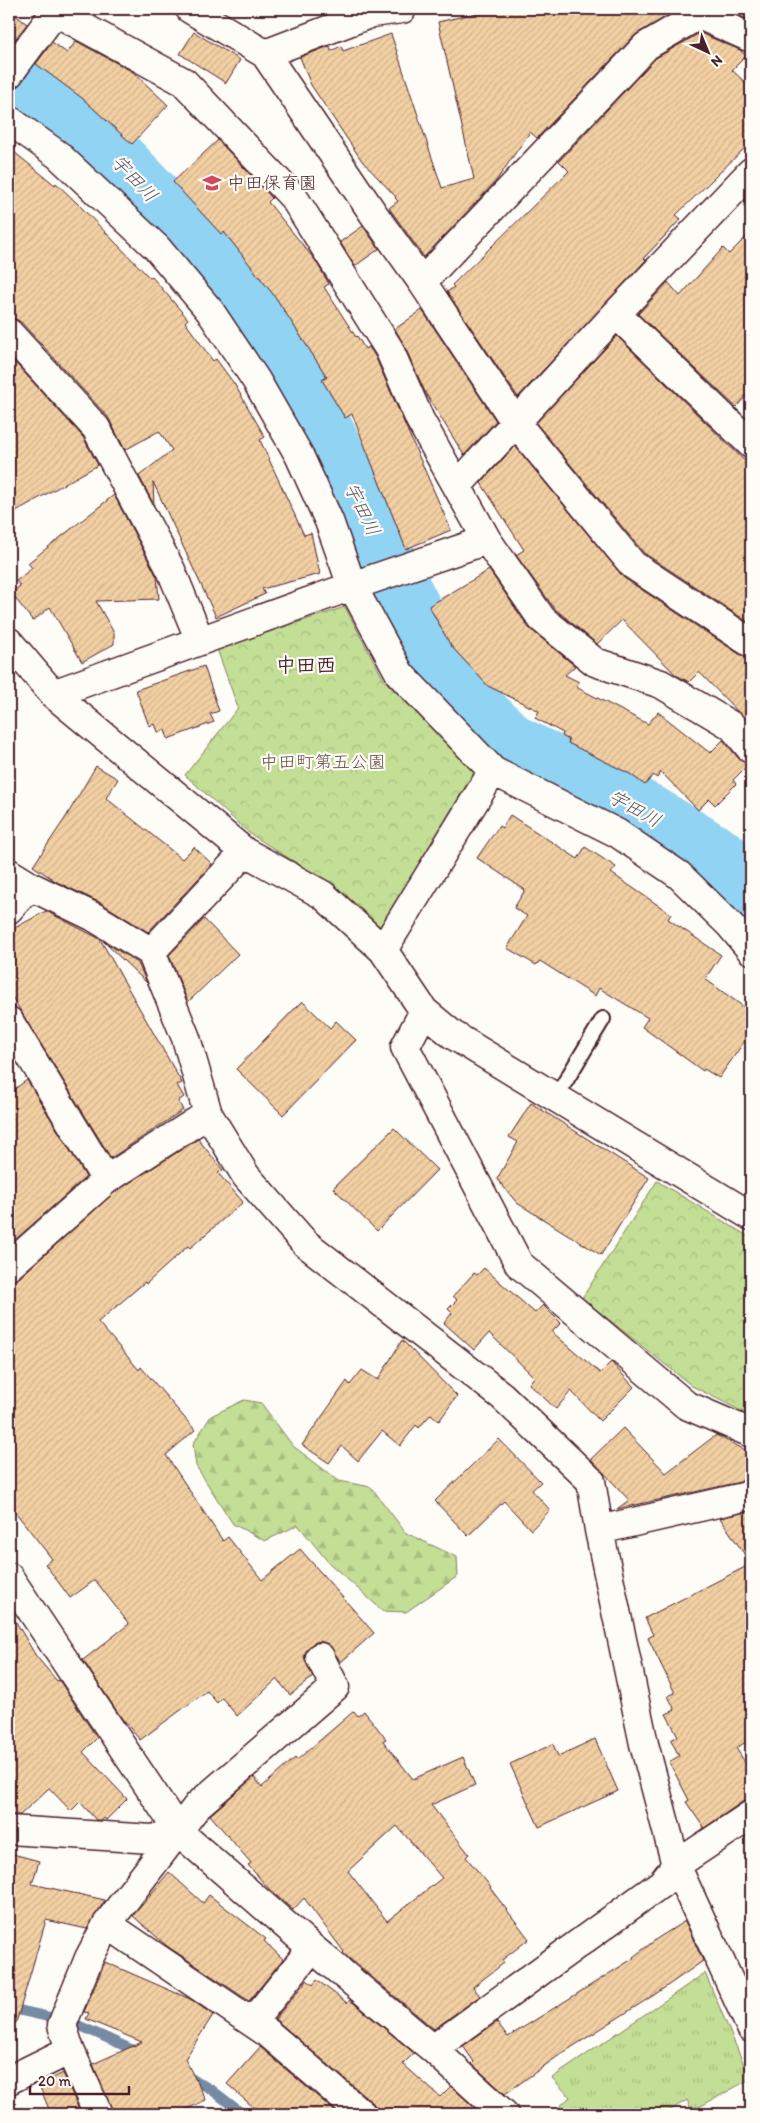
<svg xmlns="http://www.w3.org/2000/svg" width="760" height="2123" viewBox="0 0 760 2123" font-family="Itim,'Klee One',sans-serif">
<defs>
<pattern id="grass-tufts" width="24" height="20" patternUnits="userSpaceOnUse" patternTransform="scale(1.25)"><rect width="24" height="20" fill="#c3de95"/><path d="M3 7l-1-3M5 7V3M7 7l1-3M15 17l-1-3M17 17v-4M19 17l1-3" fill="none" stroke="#a9be81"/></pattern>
<pattern id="forest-firs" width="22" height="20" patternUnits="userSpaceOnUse" patternTransform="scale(1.25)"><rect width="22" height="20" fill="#c3de95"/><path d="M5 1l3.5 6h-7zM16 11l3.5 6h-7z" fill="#a9be81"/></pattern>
<pattern id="park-crowns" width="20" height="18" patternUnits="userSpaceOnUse" patternTransform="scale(1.25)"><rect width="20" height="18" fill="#c3de95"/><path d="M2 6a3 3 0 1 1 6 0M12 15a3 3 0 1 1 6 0" fill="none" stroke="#a9be81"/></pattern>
<pattern id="building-hatch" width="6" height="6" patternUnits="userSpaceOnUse" patternTransform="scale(1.25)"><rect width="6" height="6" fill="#f2d0a3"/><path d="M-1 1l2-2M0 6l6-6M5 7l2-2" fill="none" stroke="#d1b28c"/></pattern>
</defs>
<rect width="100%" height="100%" fill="#fdfcf7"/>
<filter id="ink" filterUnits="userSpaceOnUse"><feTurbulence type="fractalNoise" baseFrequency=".02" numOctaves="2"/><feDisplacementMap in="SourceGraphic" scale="10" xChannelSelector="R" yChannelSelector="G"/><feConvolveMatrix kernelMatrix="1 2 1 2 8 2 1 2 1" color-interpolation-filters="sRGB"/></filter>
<g filter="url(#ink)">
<path fill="url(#grass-tufts)" stroke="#867e60" d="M705,1973L750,2079L692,2111L687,2100L664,2114H565L558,2108L570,2097L552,2078Z"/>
<path fill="url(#forest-firs)" stroke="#867e60" d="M244,1400L261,1403L293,1446L339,1481L371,1487L406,1533L457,1557L458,1576L406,1612L383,1611L329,1563L298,1525L265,1541L233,1524L196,1466L193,1444L211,1416Z"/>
<path fill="url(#park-crowns)" stroke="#867e60" d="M345,607L384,680L474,772L380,929L334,887L249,833L185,775L238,708L217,649Z
M657,1181L751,1238V1416L692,1386L582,1298Z"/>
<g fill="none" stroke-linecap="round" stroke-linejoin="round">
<path stroke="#758ba3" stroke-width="10" d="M9,2008L49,2017
M78,2025L140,2053
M184,2074L212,2090L243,2114"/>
<path stroke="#91d3f3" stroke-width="60" d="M9,72L88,130L193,239L296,373L376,539L450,686L512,744L647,813L723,860L751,898"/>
</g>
<path fill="url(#building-hatch)" stroke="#4a1f2b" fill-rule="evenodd" d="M494,9H679L635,35L537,138L530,132L496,181L424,257L389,208L398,201L395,198L396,197L362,161L311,85L300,57L330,46L331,51L341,46L343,51L391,34L442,188L474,179L438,22Z
M724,9H751V21Z
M9,10L27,24L10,46L9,45Z
M194,32L240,60L226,83L180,54Z
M700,33L740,50L746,56L732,70L751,88V142L676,215L681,219L644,258L646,260L518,397L447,292L454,287L452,285L569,171L559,161L656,58Z
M76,41L133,72L168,105L132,144L82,98L36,64L52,42L67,53Z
M218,140L272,198L268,202L315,260L329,284L324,287L356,337L357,336L365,349L369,347L375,356L451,530L406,549L352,414L345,418L322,380L327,377L276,298L224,232L222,235L173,182Z
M9,148L55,185L56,183L78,204L150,278L152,277L188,319L185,322L213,361L216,359L235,385L265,437L260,440L304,535L311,533L320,574L262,589L265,594L216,617L153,482L154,505L139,476L172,450L159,431L125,450L108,417L21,322L14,318H9Z
M363,226L379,249L355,266L340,242Z
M751,232V391L736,407L638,314L668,282L680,296L723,248L729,254Z
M422,310L496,421L464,455L426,394L403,343L395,329Z
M617,336L751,467V624L644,553L536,423Z
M9,356L83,437L98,465L9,515Z
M515,446L624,578L742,656L751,658V725L699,672L689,682L676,675L622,620L597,644L554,608L516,555L524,550L481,483Z
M114,495L157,577L159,599L96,601L114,633V644L82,662L50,607L33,621L11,593L20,586L16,581L32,568L28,563Z
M489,570L529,628L575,666L565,675L579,682L576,687L648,724L658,712L710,753L723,740L739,759L749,764L733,780L736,784L715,805L709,799L698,810L661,772L657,778L653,775L645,785L630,774L568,743L569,740L562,736L563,733L535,718L539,711L488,686L451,646L429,606Z
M204,666L219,711L210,714L214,722L168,739L165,730L158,732L155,724L149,726L136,690Z
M96,766L118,779L106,798L182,859L194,847L212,864L148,932L101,903L57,882L33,866L66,817Z
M510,815L578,859L585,847L616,867L611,873L671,914L668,919L721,955L705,979L751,1012V1032L719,1078L704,1069L703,1071L642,1027L648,1018L599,988L595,996L540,961L536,965L507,948L527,916L514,908L525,890L477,858L499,826L502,828Z
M46,911L100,939L182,1083L177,1085L184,1097L178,1101L183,1110L111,1158L9,992V931Z
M204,919L238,954L188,1002L169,955Z
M103,941L138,963L147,983Z
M302,1001L330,1028L336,1021L356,1040L283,1115L236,1069Z
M27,1080L86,1177L9,1245V1093Z
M531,1103L649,1178L601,1255L517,1203L497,1179L518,1142L509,1137Z
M394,1128L437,1170L377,1231L333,1188Z
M198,1139L223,1170L218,1173L243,1202L190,1248L188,1246L146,1284L145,1282L98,1322L139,1370L141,1367L195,1430L166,1455L223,1541L228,1537L262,1580L300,1549L374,1633L341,1662L328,1644L320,1641L313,1643L307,1649L304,1657L313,1677L290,1695L277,1679L237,1716L222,1698L217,1703L207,1691L140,1740L120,1716L83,1660L129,1624L95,1580L70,1598L45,1564L52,1559L9,1504V1281L19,1278L115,1192Z
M484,1268L535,1313L543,1305L561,1323L552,1332L600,1373L611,1362L634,1387L600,1421L571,1391L556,1409L529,1384L534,1377L489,1333L474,1350L444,1323L452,1313L448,1309L457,1300L453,1296L474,1273L477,1275Z
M402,1340L457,1396L439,1421L431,1414L419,1428L416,1425L400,1446L382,1431L358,1461L342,1446L329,1463L302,1445L347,1381L350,1385L362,1370L378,1380Z
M623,1428L666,1473L716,1435L751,1453V1477L740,1482L617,1509L629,1500L591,1459Z
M499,1439L541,1482L532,1490L550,1510L531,1530L504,1501L468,1536L435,1501Z
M751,1511V1564L720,1518Z
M751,1564V1739L736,1748L751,1772V1799L742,1802L704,1828L686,1802L689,1800L669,1762L679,1756L671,1740L678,1736L666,1714L675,1710L668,1696L675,1693L648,1638L653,1635L645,1618Z
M9,1610L36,1656L57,1681L59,1680L97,1738L83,1752L127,1799L106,1820L104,1818L101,1820H96L80,1802L71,1811L49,1788L20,1815H9Z
M354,1711L358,1716L364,1711L386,1739L383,1741L413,1779L463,1757L475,1785L431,1805L469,1854L466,1857L491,1887L490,1888L529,1939L502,1960L504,1963L473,1987L480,1996L434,2029L343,1953L344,1952L304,1898L293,1910L269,1889L248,1865L251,1863L210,1815L254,1777L262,1787L295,1758L297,1760ZM397,1826L442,1878L387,1921L348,1871Z
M595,1739L618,1791L539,1827L510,1764L553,1744L558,1756Z
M9,1853L39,1861L32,1884L105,1900L87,1929L46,1920L16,2023L9,2022Z
M169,1872L203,1903L209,1895L266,1939L264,1941L283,1959L249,2001L167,1946L133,1916Z
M685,1921L703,1961L654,1995L561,2054L505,2094L472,2064L474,2062L463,2046L497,2022L508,2037L634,1958L633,1957L658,1938Z
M105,1962L190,1999L213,2015L185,2059L206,2100L176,2114H113L93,2064L142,2042L86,2019L89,2013L84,2012Z
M307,1980L313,1985L317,1980L347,2003L350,2000L414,2053L403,2064L440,2097L451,2086L479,2112L476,2114H377V2108L372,2102L275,2019Z
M260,2047L338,2114H261L227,2084Z
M63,2073L81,2114H51L39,2085Z"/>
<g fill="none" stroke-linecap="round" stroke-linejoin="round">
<g stroke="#4a1f2b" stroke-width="18">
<path id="lane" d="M556,1097L603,1019"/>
</g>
<g stroke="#4a1f2b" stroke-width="31">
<path id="street" d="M50,9L184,82L294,198L389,349L420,420L487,540L542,619L595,662L661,684L732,726L751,749
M190,9L265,54L375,216L422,282L516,423L633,565L751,643
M265,54L372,13L402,9
M9,74L55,12
M9,120L58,155L157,248L210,311L256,380L299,455L329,521L352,586L400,674L493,771L617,833L679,875L730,925L751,950
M422,282L646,46L699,15L751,38
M616,314L751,444
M9,333L96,428L171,570L200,641
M457,486L616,314L751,172
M9,642L53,694L245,852L323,895L383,950L424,1011L453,1035L751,1216
M53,694L352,586L487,540
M9,873L30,886L94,917L151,952L186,1038L208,1114L246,1176L305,1243L502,1396L591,1481L599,1530L644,1744L676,1865L751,2028
M9,909L30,886
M383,950L493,771
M151,952L245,852
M424,1011L405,1047L519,1264L686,1405L751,1433
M9,1021L106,1180
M9,1266L106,1180L208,1114
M599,1530L748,1496L751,1493
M9,1577L179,1832L312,1948L433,2049L504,2114
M9,1830L152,1839L179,1832
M107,1924L269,2034L362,2114
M252,2022L312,1948
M433,2049L662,1883L676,1865L751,1815
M9,2080L70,2050
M98,2114L70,2050L62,2025L89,1958L107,1924L198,1805L335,1687L320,1657"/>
</g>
<use href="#lane" stroke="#fdfcf7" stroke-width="14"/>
<use href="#street" stroke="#fdfcf7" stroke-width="28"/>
</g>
</g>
<defs>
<g id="school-bare" transform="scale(1.5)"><path d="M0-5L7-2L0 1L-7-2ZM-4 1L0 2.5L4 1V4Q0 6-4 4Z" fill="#d1495b" stroke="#fdfcf7" stroke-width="2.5" paint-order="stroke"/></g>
</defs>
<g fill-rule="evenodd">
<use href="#school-bare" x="212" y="183"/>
</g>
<g text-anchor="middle" stroke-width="4.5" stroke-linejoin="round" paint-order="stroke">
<g font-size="18" fill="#4a1f2b" stroke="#fdfcf7" text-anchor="start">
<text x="227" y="189">中田保育園</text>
</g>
<g font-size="18" fill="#684f46" stroke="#fdfcf7">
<text x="323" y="768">中田町第五公園</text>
</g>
<g font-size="19" font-style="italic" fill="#5f5567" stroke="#fdfcf7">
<text transform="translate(135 178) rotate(46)" y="7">宇田川</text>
<text transform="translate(363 509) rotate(64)" y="7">宇田川</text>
<text transform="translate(635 808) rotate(29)" y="7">宇田川</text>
</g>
<g font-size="20" font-weight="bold" fill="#4a1f2b" stroke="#fdfcf7">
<text x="306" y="672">中田西</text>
</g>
</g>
<rect width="760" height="2123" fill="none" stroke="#fdfcf7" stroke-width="30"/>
<rect x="15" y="15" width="730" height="2093" fill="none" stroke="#4a1f2b" stroke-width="2" filter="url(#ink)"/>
<g transform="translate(708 52) rotate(136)" stroke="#fdfcf7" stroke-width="4" paint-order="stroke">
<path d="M0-4L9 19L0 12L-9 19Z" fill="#4a1f2b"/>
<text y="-8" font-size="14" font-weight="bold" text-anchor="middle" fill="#4a1f2b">N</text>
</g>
<path d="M30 2086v8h99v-8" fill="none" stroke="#4a1f2b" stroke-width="2.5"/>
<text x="38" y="2086" font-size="15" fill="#4a1f2b" stroke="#fdfcf7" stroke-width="4" paint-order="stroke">20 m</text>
</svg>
